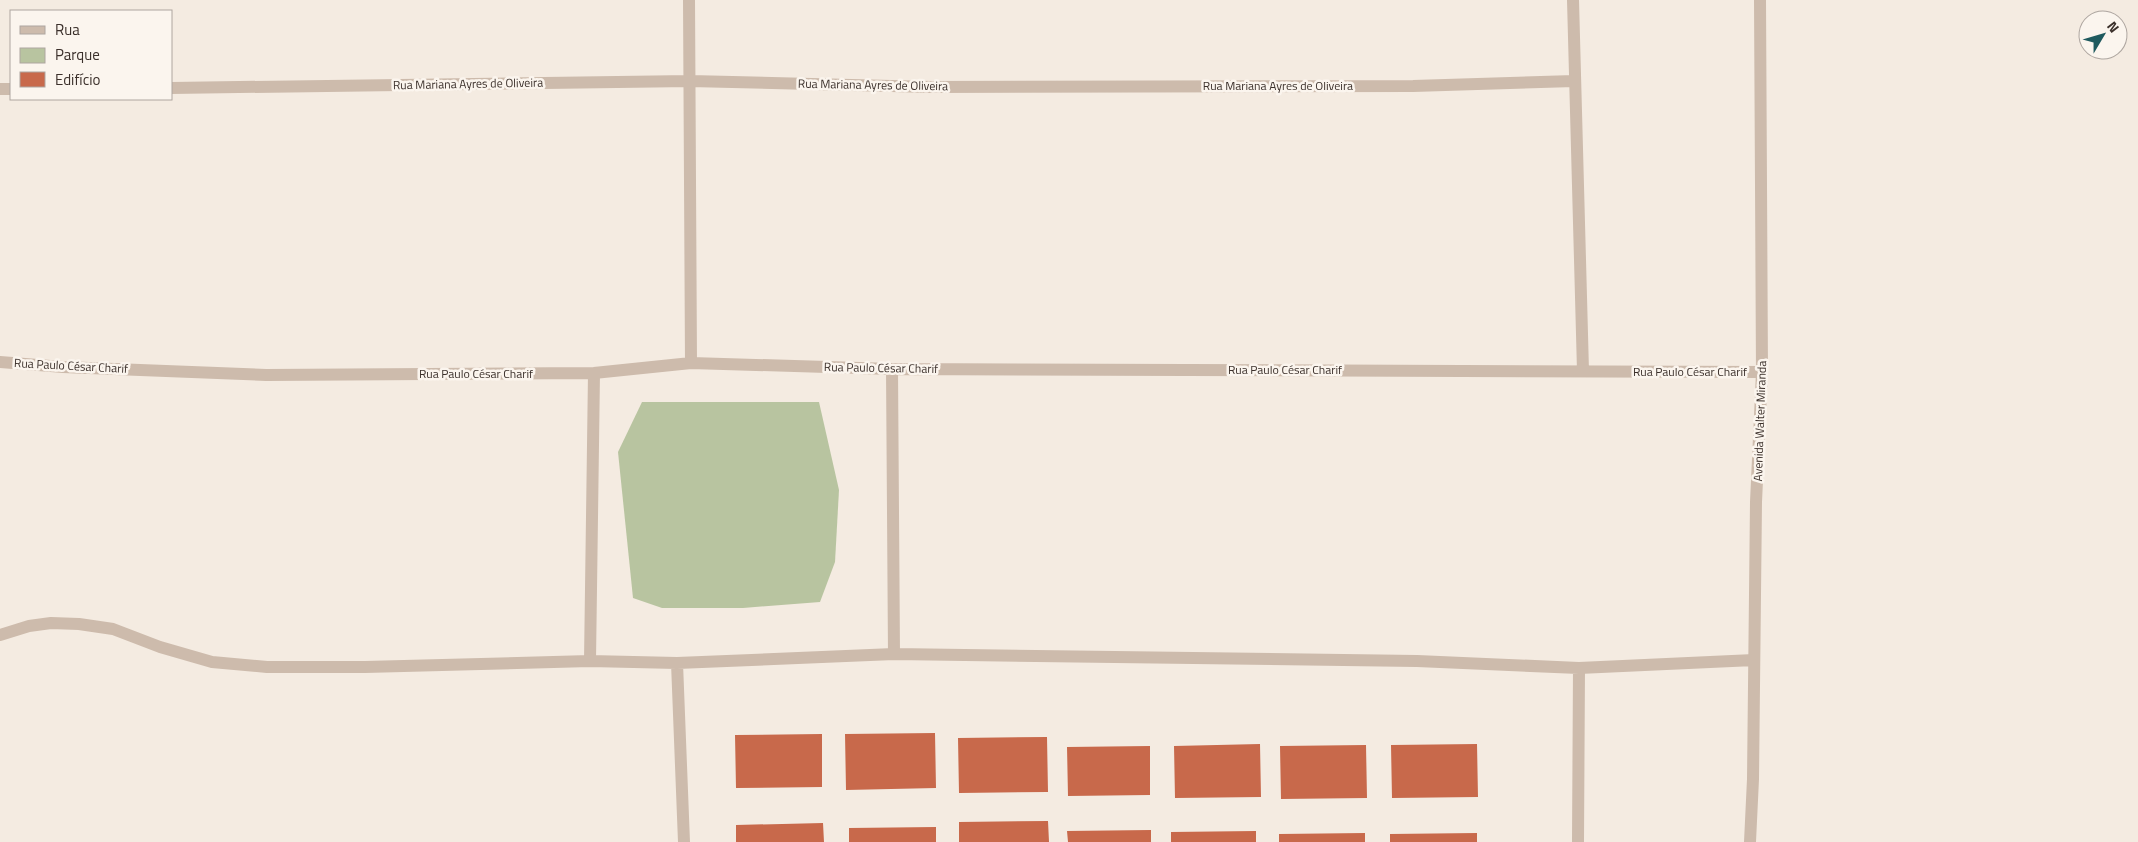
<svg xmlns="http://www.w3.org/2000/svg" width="2138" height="842" viewBox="0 0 2138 842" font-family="'Titillium Web',sans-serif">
<rect width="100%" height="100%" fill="#f4ebe1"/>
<path fill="#b8c4a0" d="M642,402H819L839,490L835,562L820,602L743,608H662L633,598L618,452Z"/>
<path fill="#c8694b" d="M935,733L936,788L846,790L845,734Z
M822,734V787L736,788L735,735Z
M1047,737L1048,792L959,793L958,738Z
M1260,744L1261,797L1175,798L1174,746Z
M1477,744L1478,797L1392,798L1391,745Z
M1366,745L1367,798L1281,799L1280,746Z
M1150,746V795L1068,796L1067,747Z
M1048,821L1049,842H959V822Z
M823,823L824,842H736V825Z
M936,827V842H849V828Z
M1151,830V842H1068L1067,831Z
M1256,831V842H1171V832Z
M1365,833V842H1279V834Z
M1477,833V842H1390V834Z"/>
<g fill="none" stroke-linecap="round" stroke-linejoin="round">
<path stroke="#cdbbac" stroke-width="12" d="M689,0L691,363
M1573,0L1583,371
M171,88L690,81L931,87L1413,86L1574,81
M0,89H11
M0,362L63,367L266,375L594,373L691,363L892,369L1762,372
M892,369L894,654
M0,635L29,626L51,623L79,624L113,629L160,647L212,662L267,667H365L590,661L677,663L894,654L1417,661L1579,668L1754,660
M590,661L594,373
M677,663L684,842
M1578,842L1579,668
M1750,842L1753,779L1756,502L1762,372L1760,0"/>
</g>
<g text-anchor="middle" stroke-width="5" stroke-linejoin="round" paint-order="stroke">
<g font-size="12" fill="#3b302b" stroke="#fbf5ee">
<text transform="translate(468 84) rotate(-1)" y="4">Rua Mariana Ayres de Oliveira</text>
<text transform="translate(873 85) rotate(1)" y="4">Rua Mariana Ayres de Oliveira</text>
<text x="1278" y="90">Rua Mariana Ayres de Oliveira</text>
<text transform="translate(71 366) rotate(3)" y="4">Rua Paulo César Charif</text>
<text transform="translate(881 368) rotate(1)" y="4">Rua Paulo César Charif</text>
<text x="1285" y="374">Rua Paulo César Charif</text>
<text x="1690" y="376">Rua Paulo César Charif</text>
<text x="476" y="378">Rua Paulo César Charif</text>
<text transform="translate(1760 421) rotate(-88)" y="4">Avenida Walter Miranda</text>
</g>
</g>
<rect x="10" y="10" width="162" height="90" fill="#fbf5ee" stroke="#aea6a0"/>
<rect x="20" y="26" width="25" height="8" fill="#cdbbac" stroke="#aea6a0"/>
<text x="55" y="35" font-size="15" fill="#3b302b">Rua</text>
<rect x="20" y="48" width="25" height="15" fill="#b8c4a0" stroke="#aea6a0"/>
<text x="55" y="60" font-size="15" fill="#3b302b">Parque</text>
<rect x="20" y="72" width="25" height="15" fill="#c8694b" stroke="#aea6a0"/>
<text x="55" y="85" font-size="15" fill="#3b302b">Edifício</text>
<g transform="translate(2103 35) rotate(52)"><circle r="24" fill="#fbf5ee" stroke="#aea6a0"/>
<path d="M0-4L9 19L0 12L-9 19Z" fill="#1f5a5e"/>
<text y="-8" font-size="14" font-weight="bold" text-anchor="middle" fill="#3b302b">N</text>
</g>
</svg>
